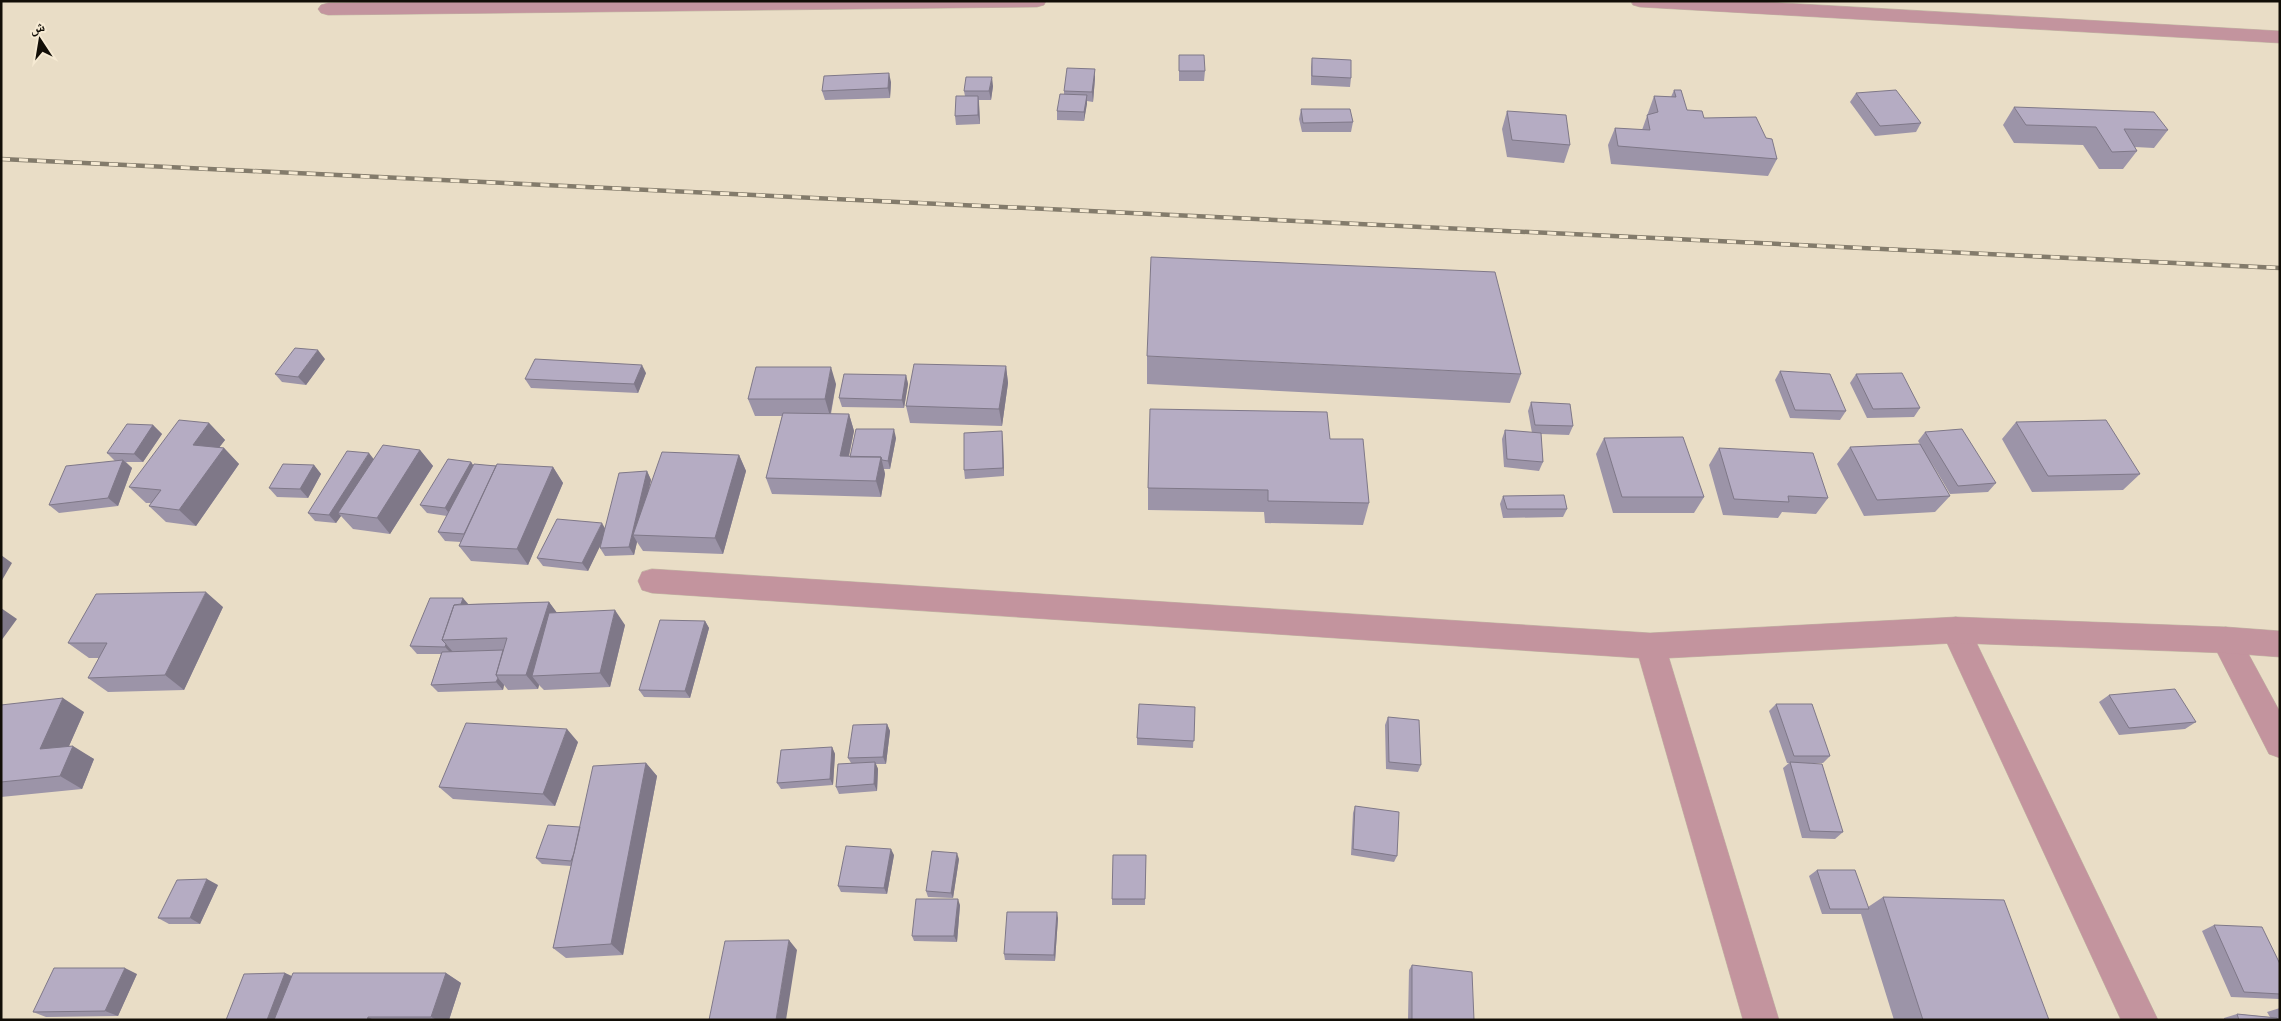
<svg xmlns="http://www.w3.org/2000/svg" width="2281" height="1021" viewBox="0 0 2281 1021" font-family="'Work Sans','Noto Naskh Arabic',sans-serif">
<rect width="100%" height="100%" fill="#e9ddc6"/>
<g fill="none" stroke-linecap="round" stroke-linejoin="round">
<g stroke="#c2b8a4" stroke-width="1">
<path id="minor" d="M501,1H1046L1044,5L1037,7L328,15L321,13L318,9L321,5L328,3Z
M1631,1H1748L2280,31V43L1640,7L1633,5Z
M1956,617L1966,621L2158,1020H2121L1941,630L1946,621Z
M2226,627L2236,631L2280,712V758L2269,754L2211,640L2216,631Z"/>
</g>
<g stroke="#c2b8a4" stroke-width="1">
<path id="tertiary" d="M652,569L1650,633L1956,617L2226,627L2280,631V657L2226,653L1956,643L1669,658L1779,1020H1743L1639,658L652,593L642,590L638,581L642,572Z"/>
</g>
<use href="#minor" fill="#c3949e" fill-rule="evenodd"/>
<use href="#tertiary" fill="#c3949e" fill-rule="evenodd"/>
<g stroke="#837b6b" stroke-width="4.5">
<path id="rail" d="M1,159L2280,268"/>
</g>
<use href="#rail" stroke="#f6ead3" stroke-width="3" stroke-dasharray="9" stroke-linecap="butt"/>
</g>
<path fill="#9c94a8" d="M1179,55L1205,71L1204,81H1179Z
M1312,58L1351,78L1350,87L1311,85V67Z
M1095,78L1093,102L1087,101L1084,121L1057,120V111L1064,94V91Z
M891,82L890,98L825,100L822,91Z
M993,86L991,100H979L980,124L956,125L955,116L965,96L964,91Z
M1674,90L1687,110L1704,118L1766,138L1777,159L1768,176L1611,164L1608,145L1615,128L1642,130L1654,96L1671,97Z
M1856,93L1921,123L1916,132L1875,136L1850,102Z
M2014,107L2168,130L2154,148L2135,147L2137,151L2123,169H2099L2083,145L2014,143L2003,125Z
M1301,109L1353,122L1351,132H1302L1299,119Z
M1507,111L1570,145L1564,163L1507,157L1502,129Z
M1147,356L1521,374L1510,403L1147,384Z
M325,359L306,385L282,382L275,374Z
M1006,366L1008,383L1002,426L910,423L906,406Z
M1780,371L1846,411L1840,420L1790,418L1775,380Z
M646,373L638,393L531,388L525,379Z
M1856,374L1920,408L1914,417L1867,418L1850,383Z
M906,375L908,384L904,408L842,407L839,398Z
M836,384L831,414H849L854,431L849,457L896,438L890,469H884L885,474L881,497L772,494L766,478L782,416H755L748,399Z
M1531,402L1573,426L1569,435L1541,434L1543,462L1539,471L1504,467L1502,439L1505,430L1532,433L1528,411Z
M2016,422L2140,474L2123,490L2032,492L2002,439Z
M209,423L225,440L219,447L224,448L239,464L196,526L166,522L149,506L151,503H146L129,487Z
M153,425L162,434L143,462H126L132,468L118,506L59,513L49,505L115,461L107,453Z
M1925,432L1996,483L1988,492L1950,494L1930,460L1950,496L1935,512L1864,516L1837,464L1850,447L1920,444L1918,441Z
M1604,438L1704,497L1694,513H1613L1596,454Z
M1330,439L1369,503L1363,525L1265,523L1264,512L1148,510V488Z
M1003,440L1004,476L965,479L964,470Z
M1719,448L1828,498L1816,514L1782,512L1778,518L1723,515L1709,465Z
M420,450L433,466L390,534L353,529L341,516L336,523L315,521L308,513L374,460Z
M739,455L746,471L723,554L643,551L637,542L634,555L605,556L600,548L602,541L588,571L543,566L537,558L605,529L647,471L651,480L648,493Z
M471,462L473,465L553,467L563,483L528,565L471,561L459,546L461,542L445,541L438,532L447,516L427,513L420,505Z
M314,465L321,474L308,498L277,497L269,488Z
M1503,496L1567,509L1563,517L1503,518L1500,504Z
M549,602L557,613L625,625L610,687L544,690L539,685L538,689L508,690L504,685L503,690L438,692L431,685L441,654H417L410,646L468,604Z
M223,607L184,690L108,692L88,678L99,658H89L68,643Z
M705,621L709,628L690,698L644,697L639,690Z
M2109,695L2196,722L2185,729L2119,735L2099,702Z
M1776,704L1830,756L1823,763H1810L1843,832L1835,839L1802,838L1783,768L1789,763H1787L1769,711Z
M1,705L84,712L69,746L94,759L82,789L1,797Z
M1195,707L1193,748L1137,745V738Z
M1388,717L1421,765L1418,772L1386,769L1385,725Z
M887,724L890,731L886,764H876L878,769L877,791L839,794L836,787L851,763L848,758Z
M578,742L555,806L453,799L439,787Z
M832,747L835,754L833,785L781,789L777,783Z
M646,763L657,776L623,955L566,958L553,948L571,866L542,864L536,858L580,827Z
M1355,806L1397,856L1394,862L1351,855L1353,813Z
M894,855L887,894L841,892L838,886Z
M1146,855L1145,905H1112V899Z
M959,859L953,898L928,897L926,891Z
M1817,870L1868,907L1883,897L2049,1020H1894L1861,914H1822L1809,876Z
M218,885L200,924H169L158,918Z
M960,905L957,942L914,941L912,936Z
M1058,918L1055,961L1005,960L1004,954Z
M2214,925L2280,964V999L2231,997L2202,931Z
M1412,965L1474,1020H1408L1409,970Z
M285,973L292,976L446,973L461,983L449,1020H226Z
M137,974L118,1016L46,1017L33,1012Z
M2280,1008V1020H2224V1018L2237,1014L2270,1017L2267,1012Z"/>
<path fill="#7f7888" d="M1095,69V78L1093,102L1092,92Z
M889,73L891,82L890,98L888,88Z
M992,77L993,86L991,100L989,91Z
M1087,95V104L1084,121V112Z
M978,96L979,105L980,124L978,115Z
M318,350L325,359L306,385L298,377Z
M642,365L646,373L638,393L634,384Z
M1006,366L1008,383L1002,426L999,409Z
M831,367L836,384L830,416L825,399Z
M906,375L908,384L904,408L902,400Z
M849,414L854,431L845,473L840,456Z
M209,423L225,440L209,461L193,445Z
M153,425L162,434L143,462L134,454Z
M894,429L896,438L890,469L888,461Z
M1002,431L1003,440L1004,476L1003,468Z
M224,448L239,464L196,526L179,510Z
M420,450L433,466L390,534L377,518Z
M369,453L376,462L338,513L341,516L336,523L329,515Z
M739,455L746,471L723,554L715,538Z
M881,457L885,474L881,497L876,481Z
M123,460L132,468L118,506L108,498Z
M471,462L477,471L451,516L445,508Z
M314,465L321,474L308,498L300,489Z
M553,467L563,483L528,565L517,549Z
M647,471L651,480L638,535H633L637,542L634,555L629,547Z
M602,523L607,532L588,571L582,563Z
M1,555L12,563L1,582Z
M206,592L223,607L184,690L165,675Z
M463,598L470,606L447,640Z
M549,602L560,617L532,676L539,685L538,689L526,675Z
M1,608L17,619L1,641Z
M615,610L625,625L610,687L600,673Z
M705,621L709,628L690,698L685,691Z
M446,644L453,652L452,654L445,647Z
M498,678L504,685L503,690L496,682Z
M63,698L84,712L62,762L40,749Z
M887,724L890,731L886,764L883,757Z
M567,729L578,742L555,806L543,794Z
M73,746L94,759L82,789L60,776Z
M832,747L835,754L833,785L830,779Z
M875,762L878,769L877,791L874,784Z
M646,763L657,776L623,955L611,944Z
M891,849L894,855L887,894L884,888Z
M957,853L959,859L953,898L951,893Z
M207,879L218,885L200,924L190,918Z
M958,899L960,905L957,942L954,936Z
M1057,912L1058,918L1055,961L1054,955Z
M789,940L797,950L786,1020H776Z
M125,968L137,974L118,1016L105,1011Z
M285,973L295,978L280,1020H267Z
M446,973L461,983L449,1020H437L431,1017Z
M368,1017L374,1020H367Z"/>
<path fill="#b5acc3" stroke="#7f7888" d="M1179,55H1204L1205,71H1179Z
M1312,58L1351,60V78L1312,76Z
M1067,68L1095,69L1092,92L1064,91Z
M889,73L888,88L822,91L824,76Z
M966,77H992L989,91H964Z
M1674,90H1681L1687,110L1702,111L1704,118L1756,117L1766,138L1772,139L1777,159L1618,146L1615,128L1650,130L1647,115L1658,112L1654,96L1676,97Z
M1896,90L1921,123L1880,126L1856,93Z
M1060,94L1087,95L1084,112L1057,111Z
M956,96H978V115L955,116Z
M2014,107L2154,112L2168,130L2124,129L2137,151L2112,152L2096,127L2026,125Z
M1301,109H1350L1353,122L1303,123Z
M1507,111L1566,115L1570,145L1512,140Z
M1151,257L1495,272L1521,374L1147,356Z
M295,348L318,350L298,377L275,374Z
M535,359L642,365L634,384L525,379Z
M914,364L1006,366L999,409L906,406Z
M756,367H831L825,399H748Z
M1780,371L1830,374L1846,411L1795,410Z
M1902,373L1920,408L1873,409L1856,374Z
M844,374L906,375L902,400L839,398Z
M1531,402L1570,404L1573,426L1535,425Z
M1150,409L1327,412L1330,439H1363L1369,503L1268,501V490L1148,488Z
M783,413L849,414L840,456L881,457L876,481L766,478Z
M179,420L209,423L193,445L224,448L179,510L149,506L161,490L129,487Z
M2106,420L2140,474L2048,476L2016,422Z
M127,424L153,425L134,454L107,453Z
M856,429H894L888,461L882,460L881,457H850Z
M1962,429L1996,483L1958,486L1925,432Z
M1505,430L1541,433L1543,462L1507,459Z
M1002,431L1003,468L964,470V433Z
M1683,437L1704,497H1622L1604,438Z
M1920,444L1950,496L1877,500L1850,447Z
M383,445L420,450L377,518L338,513Z
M1719,448L1813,453L1828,498L1788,496L1789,502L1734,499Z
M347,451L369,453L329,515L308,513Z
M662,452L739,455L715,538L633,535Z
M448,459L471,462L445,508L420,505Z
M123,460L108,498L49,505L66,466Z
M283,464L314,465L300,489L269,488Z
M474,464L496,466L464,534L438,532Z
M497,464L553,467L517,549L459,546Z
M647,471L629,547L600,548L619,473Z
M1564,495L1567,509H1507L1503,496Z
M557,519L602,523L582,563L537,558Z
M206,592L165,675L88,678L107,643H68L96,594Z
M430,598H463L461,604L454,605L442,640L446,644L445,647L410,646Z
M549,602L526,675H496L507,638L442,640L454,605Z
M615,610L600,673L532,676L549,613Z
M660,620L705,621L685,691L639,690Z
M503,650L496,675L498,678L496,682L431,685L442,652Z
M2175,689L2196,722L2129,728L2109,695Z
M63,698L40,749L73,746L60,776L1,782V705Z
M1139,704L1195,707L1194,741L1137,738Z
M1776,704H1812L1830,756H1794Z
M1388,717L1419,720L1421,765L1389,762Z
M466,723L567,729L543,794L439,787Z
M887,724L883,757L848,758L853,725Z
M832,747L830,779L777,783L781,750Z
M875,762L874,784L836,787L838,764Z
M1790,762L1822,764L1843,832L1810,831Z
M646,763L611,944L553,948L593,766Z
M1355,806L1399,812L1397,856L1353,849Z
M548,825L580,827L574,853L571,861L536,858Z
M846,846L891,849L884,888L838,886Z
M932,851L957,853L951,893L926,891Z
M1113,855H1146L1145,899H1112Z
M1817,870H1855L1869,909H1830Z
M207,879L190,918H158L177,880Z
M1883,897L2004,900L2049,1020H1923Z
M916,899H958L954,936H912Z
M1007,912H1057L1054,955L1004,954Z
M2214,925L2262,927L2280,964V994L2244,992Z
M789,940L776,1020H709L725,941Z
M1412,965L1472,972L1474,1020H1412Z
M54,968H125L105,1011L33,1012Z
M285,973L267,1020H226L244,974Z
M293,973H446L431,1017H368L367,1020H274Z
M2237,1014L2277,1018L2278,1020H2239Z"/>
<rect width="2281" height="1021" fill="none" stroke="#120e07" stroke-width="5"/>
<g transform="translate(40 40) rotate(348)" stroke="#f6ead3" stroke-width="4" paint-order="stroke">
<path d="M0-4L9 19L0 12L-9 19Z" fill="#120e07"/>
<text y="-8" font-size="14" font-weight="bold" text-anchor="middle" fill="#120e07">ش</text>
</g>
</svg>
